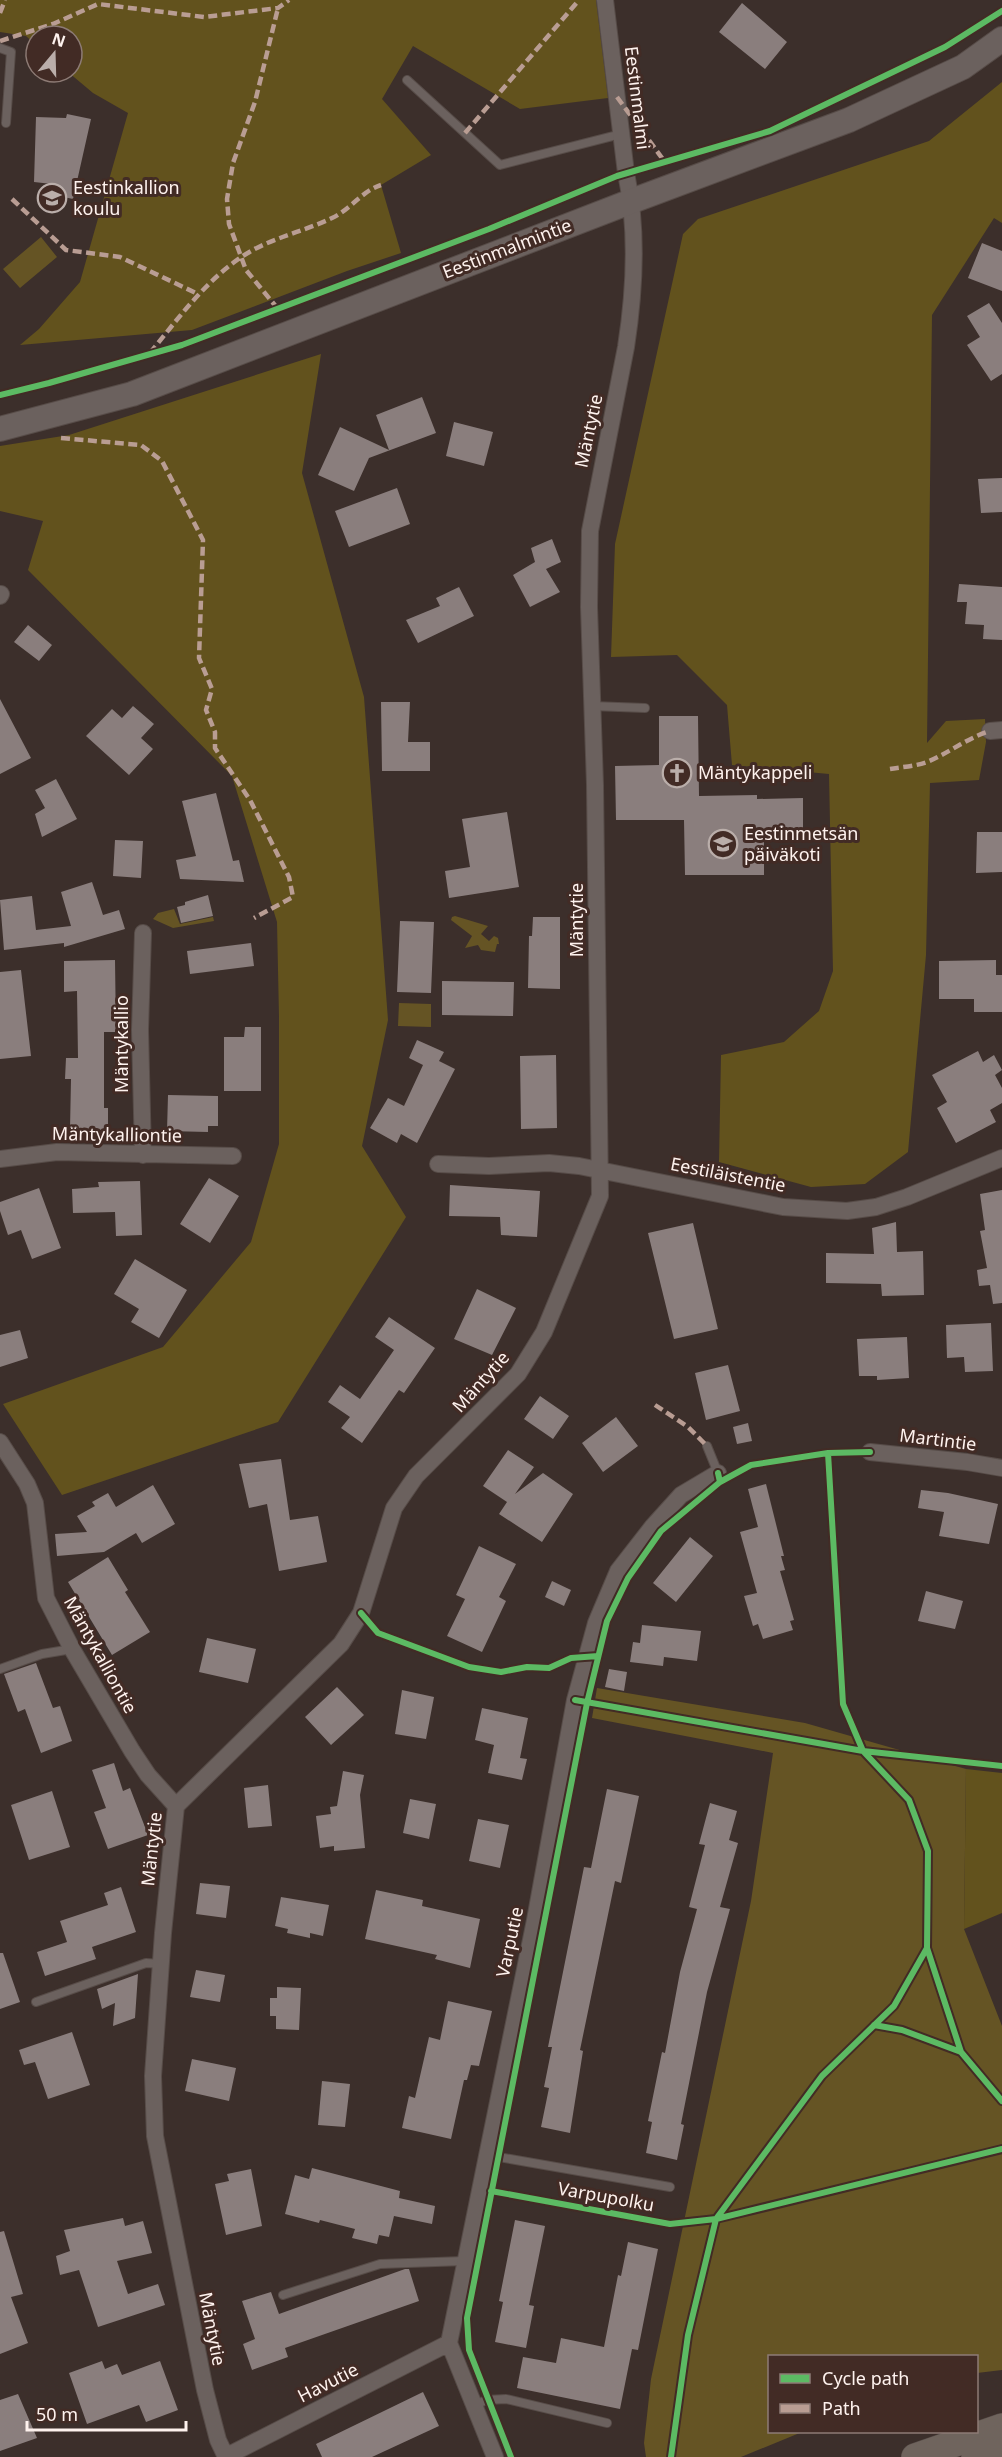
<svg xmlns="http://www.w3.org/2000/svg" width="1002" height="2457" viewBox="0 0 1002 2457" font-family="'Noto Sans',sans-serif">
<rect width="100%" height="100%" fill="#3c2f2b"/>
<path fill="#655424" d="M41,237L57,257L20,288L3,269Z
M174,909L180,924L213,917L214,921L173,928L153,919L158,913Z
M455,916L488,926L481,934L489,941L494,936L498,938L499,944H497L495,952L481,950L478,945L465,948L472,936L451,920L452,917Z
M399,1003L431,1004V1027L398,1026Z
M597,1688L805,1723L966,1769L964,1929L1002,2026V2370L977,2373L976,2356H770V2432H802L741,2457H646L644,2443L651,2379L751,1901L773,1753L592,1718Z"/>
<path fill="#62521d" d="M0,0H596L608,98L520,109L413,46L382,99L431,155L381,185L401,253L347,271L192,330L20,345L39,329L80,282L128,113L93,93L68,72H72V36H36V45L26,36L0,32Z
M1002,82V223L994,218L932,315L927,743L946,721L985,719L986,742L979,780L930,783L926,955L908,1152L865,1184L811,1187L719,1162L721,1055L784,1042L819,1011L833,971L829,774L732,765L727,705L677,655L611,657L615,544L683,234L698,219L929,141Z
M321,354L302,473L364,697L388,1020L362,1146L406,1217L278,1422L62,1495L3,1404L163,1347L251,1242L279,1144V1017L277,922L232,776L28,570L43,521L0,511V446L69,435Z
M966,1769L1002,1773V1913L964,1929Z"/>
<path fill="#8a7e7d" d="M742,3L787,42L765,69L719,32Z
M67,114L91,119L73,199L50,194L52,184L34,182L36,117L66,118Z
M982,243L1002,251V291L968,278Z
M989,303L1002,323V374L991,381L967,345L980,337L967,316Z
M422,397L436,433L369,458L354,491L318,475L340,427L389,450L376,415Z
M454,422L493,432L484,466L446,456Z
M1002,478V512L981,513L978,479Z
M397,488L410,524L349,547L335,511Z
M552,539L561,562L546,569L560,592L530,607L513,575L535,562L531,548Z
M959,584L1002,587V640L983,639L984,625L965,624L967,602H957Z
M459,587L474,616L418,643L406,620L440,606L436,598Z
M28,625L52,645L39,661L14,642Z
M0,699L31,758L0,774Z
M381,702H410L408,742H430V771H382Z
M133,706L154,724L141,738L153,749L129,775L86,736L112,709L122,718Z
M659,716H698L699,796L757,795V799L803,798V840H764V875H685L684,820H616L615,766L659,765Z
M56,779L77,819L42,837L35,814L45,808L35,790Z
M216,793L233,861L239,860L244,882L180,879L176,860L196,856L182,801Z
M507,812L519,887L449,898L445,871L470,867L462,819Z
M977,832H1002V872L976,873Z
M115,840L143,841L141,878L113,876Z
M92,882L103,915L119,910L125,929L64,947V943L4,950L0,900L32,896L36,930L71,926L61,892Z
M208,895L213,916L181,923L177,907L185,905V902Z
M533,917H560V989L528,988L529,936H532Z
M400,921L434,922L431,993L397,992Z
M251,943L254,966L190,974L187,951Z
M115,960L116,1032H104V1108H108V1130L70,1129L71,1079H65L66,1058H78L77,991L64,992V961Z
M996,960V975H1002V1012H974V999H939V961Z
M21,970L31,1056L0,1059V972Z
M442,981L514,982L513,1016L442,1015Z
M245,1027H261V1091H224V1037H244Z
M417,1040L444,1052L439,1061L455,1069L417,1143L401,1134L397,1143L370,1128L388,1098L404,1106L423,1065L409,1058Z
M978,1051L983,1062L994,1055L1002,1070L995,1075L1002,1088V1103L990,1110L996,1122L956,1143L937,1108L947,1102L932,1075Z
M556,1055L557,1128L521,1129L520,1056Z
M168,1095L218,1096V1126H208V1132L167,1131Z
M209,1178L239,1196L210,1243L180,1224Z
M140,1181L142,1235L116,1236L115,1212L73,1213L72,1189L99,1187L98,1182Z
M450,1185L540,1191L537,1237L501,1235L500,1217L449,1216Z
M39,1188L61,1248L32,1259L21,1230L8,1235L0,1211V1202Z
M1002,1190V1303L993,1304L990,1285L979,1286L977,1270L987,1268L980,1231L985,1230L980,1194Z
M896,1222L897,1252L923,1251L924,1295L882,1296L881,1284L826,1283V1253L874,1254L872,1228Z
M693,1223L718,1329L674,1339L648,1233Z
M135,1259L187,1290L159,1338L131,1322L139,1309L114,1294Z
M477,1289L516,1308L492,1355L454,1339Z
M389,1317L435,1348L404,1393L399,1390L362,1443L341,1428L350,1417L328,1402L340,1385L360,1399L394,1350L375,1337Z
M991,1323L993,1371L965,1372L964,1357L947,1358L946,1325Z
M20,1330L28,1358L0,1367V1335Z
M907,1337L909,1378L877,1380V1376H859L857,1339Z
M728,1365L740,1411L706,1420L695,1373Z
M540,1396L569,1416L553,1439L524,1419Z
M616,1417L638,1446L603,1472L582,1443Z
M748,1423L752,1441L737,1444L733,1427Z
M508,1450L534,1467L515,1494L543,1473L573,1494L542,1542L499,1514L507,1502L483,1486Z
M281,1459L290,1520L318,1516L327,1562L279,1571L267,1504L249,1508L239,1464Z
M766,1484L784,1556H781L785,1570L780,1571L794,1620L790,1621L793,1630L763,1639L758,1624L753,1626L744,1596L757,1593L740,1532L758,1527L748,1489Z
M153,1485L175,1524L142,1543L136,1533L104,1552L57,1556L55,1534L87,1532L77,1516L95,1506L92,1502L108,1493L116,1507Z
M921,1490L948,1493L998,1504L989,1544L939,1536L944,1512L918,1508Z
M690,1537L713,1556L676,1602L653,1583Z
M479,1546L516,1564L499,1597L506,1601L482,1652L447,1636L465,1599L456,1595Z
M108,1557L128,1590L125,1592L150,1632L112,1655L68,1582Z
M552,1581L571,1590L564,1606L545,1597Z
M926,1591L963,1601L955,1629L918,1621Z
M642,1625L701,1631L697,1661L664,1657L663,1666L630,1662L633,1642L640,1643Z
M207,1638L256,1649L248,1683L199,1672Z
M36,1663L53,1708L60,1706L72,1741L41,1753L25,1709L18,1712L4,1674Z
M609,1669L627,1672L624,1691L605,1687Z
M337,1687L364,1715L331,1745L305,1717Z
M402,1690L434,1697L426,1739L395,1734Z
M482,1708L528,1718L520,1758L527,1759L522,1780L488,1773L494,1745L475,1740Z
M114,1763L123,1791L130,1788L148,1835L108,1849L94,1812L106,1808L92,1770Z
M343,1771L364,1775L360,1795L365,1848L334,1851V1846L320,1848L316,1816L331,1814L330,1807L337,1806Z
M268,1785L272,1826L248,1828L244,1788Z
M607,1789L639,1796L621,1883L615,1881L580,2050L583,2051L570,2133L541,2127L549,2088L544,2087L552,2047H548L584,1867L591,1868Z
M52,1791L70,1847L29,1860L11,1805Z
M410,1799L436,1804L429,1839L403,1833Z
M710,1803L737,1811L729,1840L738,1843L720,1907L730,1909L707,1992L681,2124L684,2125L677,2160L646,2153L652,2122L648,2121L662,2052L665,2053L680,1972L697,1909L689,1907L705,1845L699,1844Z
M478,1819L509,1825L500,1868L469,1861Z
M200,1883L230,1886L226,1918L196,1914Z
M121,1887L136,1932L92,1947L96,1959L45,1976L37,1952L67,1942L60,1921L108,1905L104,1893Z
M376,1890L423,1900L422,1906L480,1919L470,1968L435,1959L437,1955L365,1939Z
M281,1897L329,1905L323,1936L310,1933V1938L287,1933L288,1929L275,1926Z
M0,1953H3L20,2002L0,2009Z
M196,1970L225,1975L220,2002L190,1997Z
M138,1974L135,2018L113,2026L115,2003L102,2009L97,1989Z
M277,1987L301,1988L299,2030L276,2029V2016H270V1998H277Z
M448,2001L492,2011L479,2066L471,2065L467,2080H464L451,2139L402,2128L409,2096L415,2098L429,2037L440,2040Z
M72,2032L90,2085L48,2099L35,2062L24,2065L19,2050Z
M192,2059L236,2068L229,2101L185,2091Z
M322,2081L350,2084L345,2127L318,2125Z
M312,2168L400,2191L399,2198L435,2206L432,2224L394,2216L389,2237L379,2235L377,2244L352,2238L355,2229L320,2220L319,2223L285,2214L295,2175L309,2179Z
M251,2169L262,2226L226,2235L215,2184L229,2181L227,2174Z
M123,2218L125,2226L143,2221L152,2253L117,2261L128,2294L158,2284L165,2305L98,2327L79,2270L60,2275L56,2256L70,2251L64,2230Z
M515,2220L545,2226L529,2305L534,2306L526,2348L495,2342L503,2302L499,2301Z
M4,2231L23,2294L11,2297L28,2343L0,2354V2232Z
M628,2242L658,2249L638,2350L632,2349L620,2409L517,2388L523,2357L556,2363L561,2338L604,2347L618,2275L621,2276Z
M405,2269H409L419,2301L285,2348L288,2357L252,2370L243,2344L255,2339L242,2301L271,2292L279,2314Z
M102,2361L105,2369L117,2364L122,2375L160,2361L178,2410L146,2422L139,2405L87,2424L69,2373Z
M423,2392L439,2426L372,2457H322L316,2444Z
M18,2394L37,2438L0,2451V2400Z"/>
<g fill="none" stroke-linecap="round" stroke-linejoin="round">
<g stroke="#574c48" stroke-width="10">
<path id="lane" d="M0,48L11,52L6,123
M407,80L500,165L621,134
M592,706L645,708
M707,1446L718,1473
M0,1669L42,1654L72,1649
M36,2002L146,1963L161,1964
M487,2155L670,2187
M283,2295L380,2264L464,2261
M474,2405L487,2400L506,2399L607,2423"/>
</g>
<g stroke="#574c48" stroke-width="18">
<path id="street" d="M0,596L1,594
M990,731L1002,730
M143,1155L140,1030L143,933
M0,1159L57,1152L233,1156
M438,1164L489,1166L549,1163L579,1166L783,1207L847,1211L876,1207L907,1197L1002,1158
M0,1442L27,1484L35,1503L46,1598L72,1649L132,1751L148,1775L176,1806
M870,1452L967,1462L1002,1468
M225,2457L449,2343
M226,2457L218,2440L205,2390L155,2136L153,2076L163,1933L176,1806L341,1644L361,1613L394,1508L416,1476L518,1374L544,1332L600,1196L595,785L589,607L590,531L626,347C635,289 638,230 626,173L605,0
M495,2457L449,2343L535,1920L575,1700L596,1623L618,1571L653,1526L681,1495L718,1473"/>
</g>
<g stroke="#574c48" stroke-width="26">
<path id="secondary" d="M0,429L132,394L632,201L849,120L963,67L1002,39"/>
</g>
<g stroke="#574c48" stroke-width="28">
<path id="primary" d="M915,2457L1002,2427
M975,2457L1002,2448"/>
</g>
<use href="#lane" stroke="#6b615e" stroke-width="8"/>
<use href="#street" stroke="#6b615e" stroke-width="16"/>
<use href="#secondary" stroke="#6b615e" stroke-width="24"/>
<use href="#primary" stroke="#6f645d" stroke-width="27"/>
<path stroke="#b99d93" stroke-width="4.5" stroke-dasharray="9 4.5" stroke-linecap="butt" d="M0,13L5,0
M0,41L53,24L98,4L204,17L278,8L289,0
M617,97L665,162
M465,133L579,0
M12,199L66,250L120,257L198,294
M278,309L246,270L229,224L227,199L233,163L255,102L278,8
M150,353C177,320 206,280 243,256C270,238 303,232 332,218C351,209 362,191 381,185
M61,438L141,445L162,461L203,540L199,658L212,689L206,710L215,732V748L250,800L289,877L293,897L254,918
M890,769C902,767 916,766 927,762C949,753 967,738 990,731
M655,1405L688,1427L707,1446"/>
<g stroke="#422b25" stroke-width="10">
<path id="cycleway" d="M0,395L49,383L182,345L489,229L617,176L770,131L945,47L1002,11
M828,1453L843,1704L863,1751L909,1800L928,1851L927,1948L961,2052L1002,2101
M720,1482L751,1465L828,1453L870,1452
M361,1613L378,1633L469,1667L501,1672L527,1667L549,1668L571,1658L598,1656
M575,1700L863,1751L1002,1766
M874,2025L902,2030L961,2052
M491,2191L670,2224L716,2219L1002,2149
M511,2457L469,2350L467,2318L587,1703L607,1621L628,1578L661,1531L720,1482L718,1473
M671,2457L688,2335L716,2219L822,2076L894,2006L927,1948"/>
</g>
<use href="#cycleway" stroke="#5cba63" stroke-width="6"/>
</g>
<defs>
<g id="school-ring" transform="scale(1.5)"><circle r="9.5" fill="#422b25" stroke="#baaeaa" stroke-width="1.5"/><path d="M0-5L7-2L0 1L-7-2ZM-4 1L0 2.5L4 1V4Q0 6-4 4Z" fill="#baaeaa"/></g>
<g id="church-ring" transform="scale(1.5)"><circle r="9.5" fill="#422b25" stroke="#baaeaa" stroke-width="1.5"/><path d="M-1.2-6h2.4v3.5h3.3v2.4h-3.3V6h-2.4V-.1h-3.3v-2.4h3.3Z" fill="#baaeaa"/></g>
</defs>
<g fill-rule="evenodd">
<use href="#school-ring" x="52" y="198"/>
<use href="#church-ring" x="677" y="773"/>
<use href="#school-ring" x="723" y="844"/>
</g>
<g text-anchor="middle" stroke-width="6" stroke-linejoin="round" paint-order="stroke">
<g font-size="18" fill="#fef2ee" stroke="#422b25">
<text transform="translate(637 98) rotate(83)" y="6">Eestinmalmi</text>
<text transform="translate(507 249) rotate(-21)" y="6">Eestinmalmintie</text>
<text transform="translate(589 431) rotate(-78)" y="6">Mäntytie</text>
<text transform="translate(577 920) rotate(-90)" y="6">Mäntytie</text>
<text transform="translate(122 1044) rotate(-90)" y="6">Mäntykallio</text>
<text transform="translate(117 1135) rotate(1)" y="6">Mäntykalliontie</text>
<text transform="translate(728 1175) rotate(11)" y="6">Eestiläistentie</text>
<text transform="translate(481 1382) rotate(-48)" y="6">Mäntytie</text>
<text transform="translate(938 1440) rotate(7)" y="6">Martintie</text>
<text transform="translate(100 1655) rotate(61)" y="6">Mäntykalliontie</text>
<text transform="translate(152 1849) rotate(-84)" y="6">Mäntytie</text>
<text transform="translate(510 1942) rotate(-78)" y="6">Varputie</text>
<text transform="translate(606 2197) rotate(10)" y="6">Varpupolku</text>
<text transform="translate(212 2329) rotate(79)" y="6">Mäntytie</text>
<text transform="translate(328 2383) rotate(-27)" y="6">Havutie</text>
</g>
<g font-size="18" fill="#fef2ee" stroke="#422b25" text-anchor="start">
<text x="73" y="194">Eestinkallion<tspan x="73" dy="21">koulu</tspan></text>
<text x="698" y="779">Mäntykappeli</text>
<text x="744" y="840">Eestinmetsän<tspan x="744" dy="21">päiväkoti</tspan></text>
</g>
</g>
<rect x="768" y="2355" width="210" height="78" fill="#422b25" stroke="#8d7b75" stroke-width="1.5"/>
<rect x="780" y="2374" width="30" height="9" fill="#5cba63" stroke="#8d7b75" stroke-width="1.5"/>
<text x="822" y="2385" font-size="18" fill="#fef2ee">Cycle path</text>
<rect x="780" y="2404" width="30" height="9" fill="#b99d93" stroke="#8d7b75" stroke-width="1.5"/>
<text x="822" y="2415" font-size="18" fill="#fef2ee">Path</text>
<g transform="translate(54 54) rotate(19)"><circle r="28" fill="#422b25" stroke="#8d7b75" stroke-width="1.5"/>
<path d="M0-4.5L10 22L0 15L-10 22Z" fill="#baaeaa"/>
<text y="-9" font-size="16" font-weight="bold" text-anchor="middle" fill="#fef2ee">N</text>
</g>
<path d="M27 2421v9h159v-9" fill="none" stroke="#fef2ee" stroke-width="3"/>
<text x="36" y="2421" font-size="18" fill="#fef2ee" stroke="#422b25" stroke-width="4.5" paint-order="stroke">50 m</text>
</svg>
